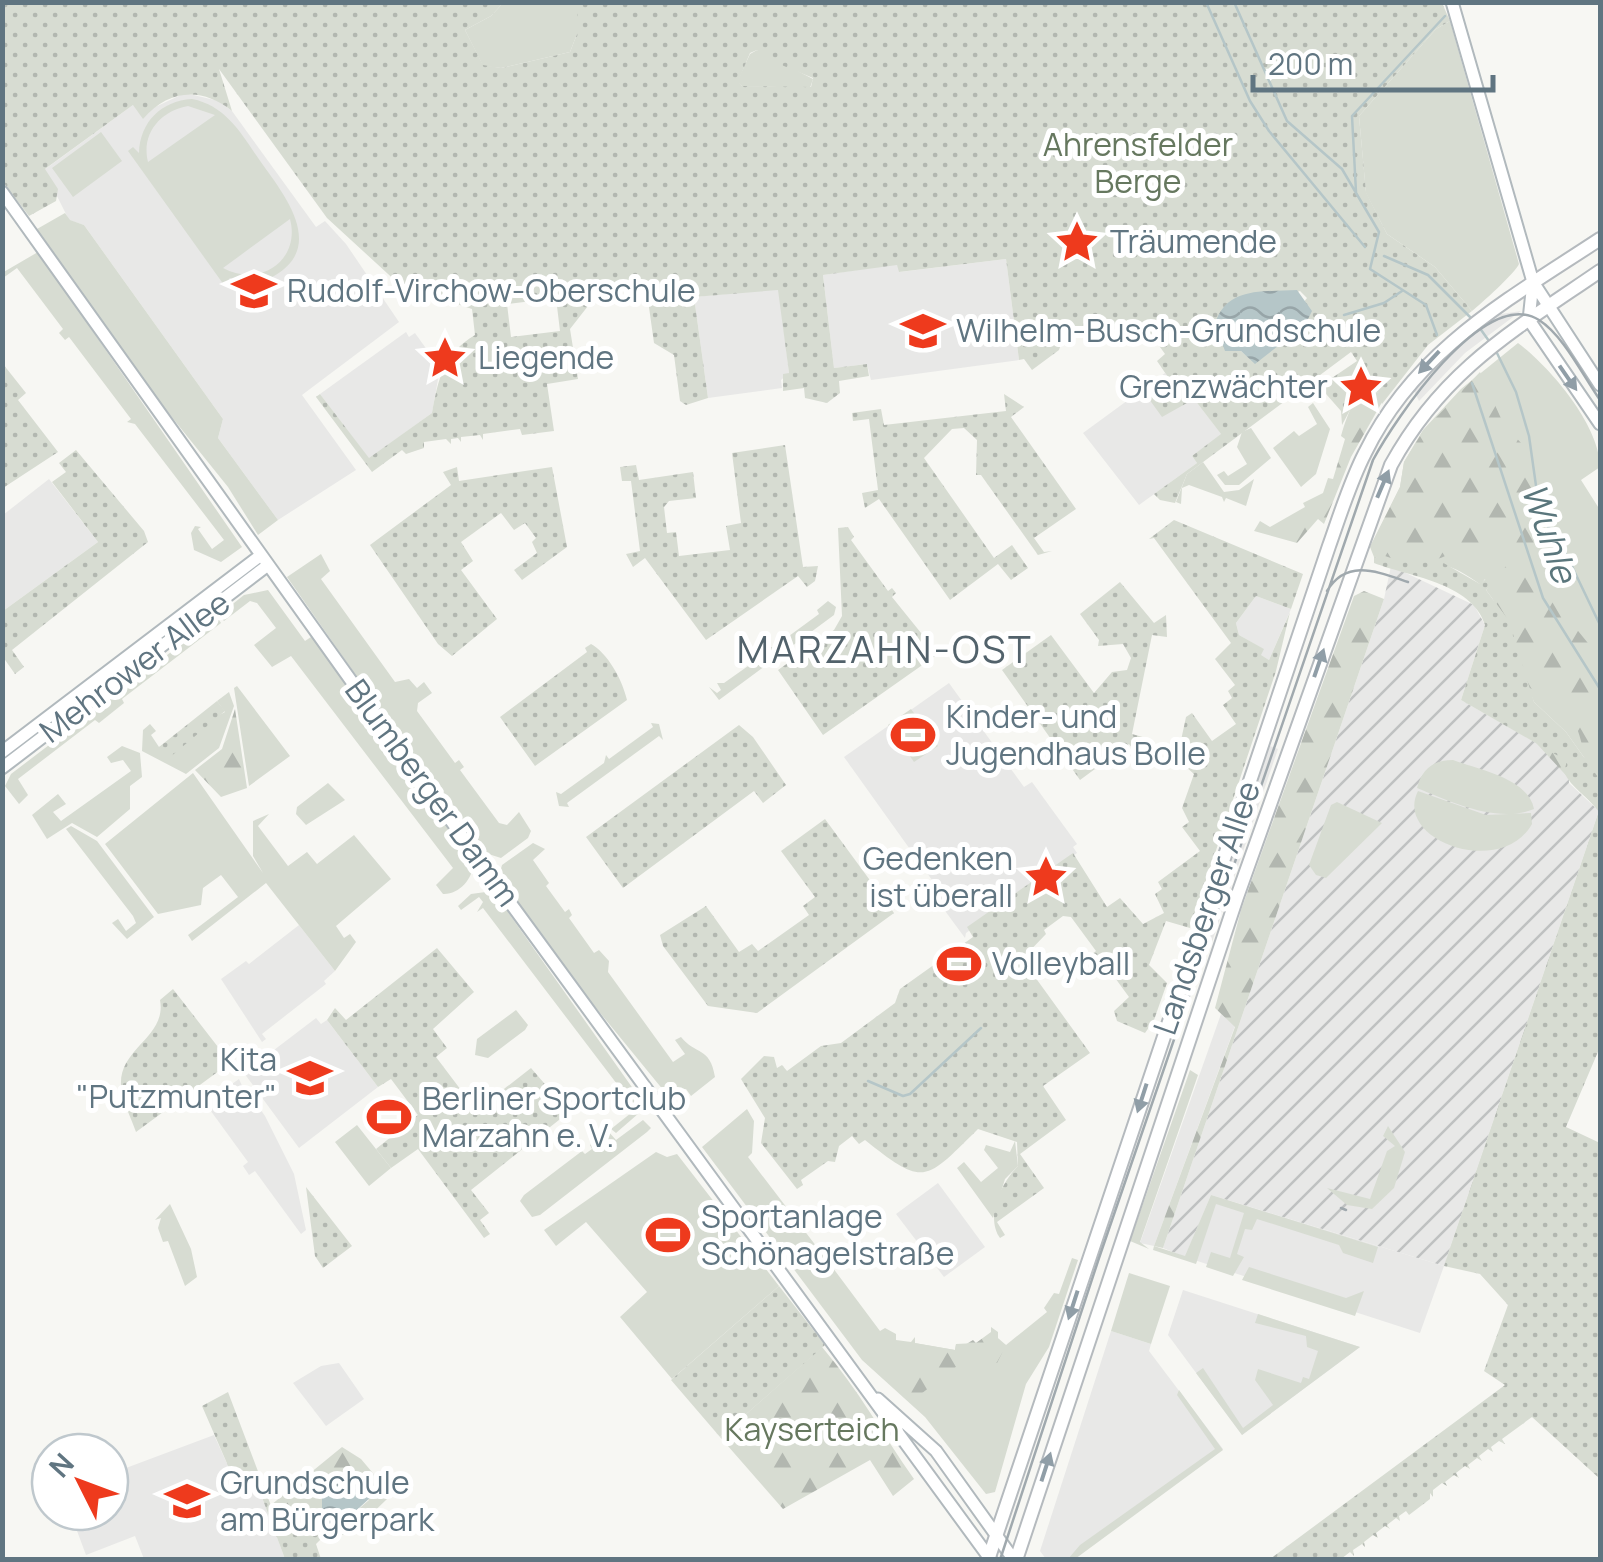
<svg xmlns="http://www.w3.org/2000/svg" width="1603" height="1562" viewBox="0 0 1603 1562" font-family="Manrope,sans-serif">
<defs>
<pattern id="industrial-furrows" width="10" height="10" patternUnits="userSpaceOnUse" patternTransform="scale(2.5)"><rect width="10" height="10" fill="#e8e8e7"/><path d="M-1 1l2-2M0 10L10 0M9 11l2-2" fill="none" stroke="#bfc1c1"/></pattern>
<pattern id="forest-firs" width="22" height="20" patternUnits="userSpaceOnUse" patternTransform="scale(2.5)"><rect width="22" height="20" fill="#d7dcd2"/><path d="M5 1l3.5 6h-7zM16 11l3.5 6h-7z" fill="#b2b7b0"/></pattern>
<pattern id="park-dots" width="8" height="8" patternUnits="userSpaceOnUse" patternTransform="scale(2.5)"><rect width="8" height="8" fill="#d7dcd2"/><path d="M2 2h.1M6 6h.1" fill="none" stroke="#b2b7b0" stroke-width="1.8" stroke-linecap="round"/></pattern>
<pattern id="water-waves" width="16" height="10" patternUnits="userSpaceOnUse" patternTransform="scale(2.5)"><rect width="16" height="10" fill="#b5c6c8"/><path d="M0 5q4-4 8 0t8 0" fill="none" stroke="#97a5a8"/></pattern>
</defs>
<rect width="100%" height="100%" fill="#f7f7f3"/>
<path fill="#e8e8e7" d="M185,93L219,101L232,111L316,227L325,221L346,244L399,322L302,395L356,470L278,520L218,438L223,419L84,225L69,220L44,170L133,105L153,108Z
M1006,259L1019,360L871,380L867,364L834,368L823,275L897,264L900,272Z
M779,289L789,373L781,380L782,388L708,398L694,297Z
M1521,311L1465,353L1419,401L1414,391L1464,340L1501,314Z
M406,332L409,337L415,333L440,368L432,413L369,459L320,394Z
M1165,373L1188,403L1194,399L1222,435L1192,456L1197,463L1139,505L1083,433Z
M49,479L98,542L3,611V515Z
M1256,596L1291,609L1269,660L1260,655L1263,649L1239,635L1236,623Z
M949,683L1024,787L1032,782L1077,844L1073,847L1077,853L966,933L965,938L937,900L942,894L844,757Z
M1270,746L1278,749L1211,945L1204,943Z
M299,925L335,971L324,981L326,984L262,1034L266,1039L262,1042L221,979L246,961L249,964Z
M1221,1014L1235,1026L1154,1246L1140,1243Z
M316,1018L321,1024L327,1020L378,1087L299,1148L244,1073Z
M239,1079L248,1099L252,1097L265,1116L294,1174L306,1230L301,1234L255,1171L249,1175L243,1166L248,1162L205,1103Z
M938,1183L985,1247L944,1277L896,1214Z
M1211,1195L1444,1266L1420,1333L1185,1257Z
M1183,1290L1360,1347L1242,1435L1168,1335Z
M1111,1331L1151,1344L1149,1351L1223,1449L1074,1559H1046L1040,1551Z
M339,1363L364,1399L326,1426L293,1383L321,1366Z
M214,1435L239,1490L257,1484L285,1559H144L135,1536L86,1555L70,1512H110V1474Z"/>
<path fill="url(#industrial-furrows)" d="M1391,566L1474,605L1485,625L1461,700L1568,761L1569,783L1599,811L1444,1266L1211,1195L1185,1257L1163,1248L1384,599Z"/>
<path fill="#d7dcd2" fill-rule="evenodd" d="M503,3H577V34L570,52L501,68L483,66L465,30L491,16Z
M1450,21L1519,264C1516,272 1481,304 1472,311L1435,267L1387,234L1366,193L1359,116L1436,29Z
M757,50L813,79L810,88L742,86L737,82L750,54Z
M192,99C228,106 243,137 263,165C286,197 325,247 274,276C260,284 245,283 230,278L224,285L128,151L133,147L139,153C140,122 161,101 192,99ZM188,106L215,115L148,162C141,134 160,111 188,106ZM290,219C301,261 259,288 223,268Z
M101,132L122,161L73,197L52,168Z
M65,213L70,220L84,225L223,419L218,438L278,520L258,535L228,487L158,400L37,229Z
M38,252L242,547L221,562L194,550L191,533L195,526L201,527L198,529L212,549L224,540L135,424L127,422L131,419L69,337L65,340L59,333L63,329L17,268L3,278L2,273Z
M1518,343C1551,368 1600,426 1600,467L1581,480L1600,510V780L1566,732L1534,702L1485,579L1481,585C1431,548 1420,570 1374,557L1370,547L1400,487L1404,462L1423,430L1461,389Z
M1313,403L1330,429L1316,474L1301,487L1273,448L1294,431L1299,436L1317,424L1308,407Z
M1251,428L1271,458L1239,485H1225L1217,475L1224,471L1228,476L1247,464L1237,447L1242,432Z
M1203,462L1224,492L1239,490L1254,479L1246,506L1226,498L1224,502L1222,497L1189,485L1182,488L1181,504L1176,502L1187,474Z
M321,554L330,571L321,579L395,682L409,679L417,688L424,682L432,693L418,703L417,711L455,763L459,760L464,767L460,770L499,823L507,825L519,812L531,831L528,838L501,858L479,851L287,577Z
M268,590L305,641L311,637L327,653L473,862C474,878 459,895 443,894L436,885L453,868L291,656L272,667L254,645L276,628L257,603L250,601L224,621L219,615L244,595Z
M828,601L836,607L834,615L719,700L709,687L717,693L721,690L717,683H724L768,652L766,647H774L819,614L817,610Z
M217,617L221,623L122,699L124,703L99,723L95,720L18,779L28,795L19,804L5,786L11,774Z
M237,686L290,756L249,786L234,688Z
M229,692L234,706L219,748L186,774L142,751L143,730L150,724L156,731L151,735L159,747L225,712L217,701Z
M911,709L938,746L914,762L888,725Z
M651,723L659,724L663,740L659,736L567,803L569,807L559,806L556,792L561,794L604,763L606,755L609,759L653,727Z
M122,746L140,753L142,777L130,786V809L97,837L72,823L47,839L32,815L58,794L66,804L53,812L61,821L131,771L123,760L111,763L107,757Z
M1453,760C1479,770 1528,778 1534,809C1498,824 1451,802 1417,788C1422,769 1433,760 1453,760Z
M193,773L263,873L253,856V821L269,814L258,826L288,866L307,852L317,864L354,835L391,879L336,926L344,938L350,934L356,942L335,971L266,883L192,941L188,935L238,897L221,875L203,888L201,905L158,914L105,844Z
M328,783L345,800L306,825L296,814L297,807Z
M1418,791L1486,815L1531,813L1532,824C1501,879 1393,840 1418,791Z
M1337,802L1382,823L1326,878L1316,875L1309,865L1331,805Z
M71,826L97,841L154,917L127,939L112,923L118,919L126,931L136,923L133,916L66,829Z
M533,843L545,849L533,860L549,883L546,886L565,912L569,909L572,915L569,918L594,953L599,950L609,961L608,972L673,1062L685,1054L675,1040L681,1037C695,1055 710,1046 715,1077L691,1096L686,1089L664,1091L574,981L499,876L502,865Z
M493,891L646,1107L616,1133L611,1129L636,1109L483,908L477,912L483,902L479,897L461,910L458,906L471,894Z
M516,1010L528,1025L525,1030L488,1058L475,1055L477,1039Z
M1190,1070L1198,1075L1140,1242L1149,1249L1130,1241Z
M747,1109L754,1121L752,1153L748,1157L823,1255L828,1252L831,1256L827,1260L880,1331L885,1328L896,1334V1340L911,1342L915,1337V1343L955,1350L956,1344L976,1343L991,1333V1327L998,1332V1342L1006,1345L1047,1312L1044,1308L1054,1293L1059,1294L1072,1258L1078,1260L1049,1347L1026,1384L995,1492L986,1494L925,1417L862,1360L702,1147Z
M643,1120L651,1128L647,1132L540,1215L532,1217L520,1201L524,1195L582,1151L585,1154L592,1149L590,1145L608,1131L616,1140Z
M357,1125L391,1168L369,1186L335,1142Z
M1388,1126L1405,1152L1394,1188L1372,1209L1347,1205L1327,1188L1370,1199L1387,1151L1395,1146L1383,1136Z
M1015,1141L1018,1166L1005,1179L993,1218L957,1168L964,1162L981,1182L998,1168L984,1150L986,1145L1010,1152Z
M656,1152L667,1157L677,1154L779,1286L672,1379L620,1317L647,1292L586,1222L556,1246L544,1230Z
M1211,1195L1378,1247L1373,1263L1343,1253L1339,1245L1257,1219L1252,1230L1245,1229L1237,1254L1244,1257L1233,1276L1206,1267L1211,1252L1230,1258L1244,1213L1216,1204L1196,1264L1153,1250L1154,1246L1185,1256Z
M170,1204L191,1249L197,1277L185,1286L168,1241L163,1242L158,1228L161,1218L155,1220Z
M1249,1267L1346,1298L1364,1291L1355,1316L1242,1280Z
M1129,1273L1170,1286L1151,1344L1111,1331Z
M1258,1314L1360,1347L1242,1435L1196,1373L1203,1368L1243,1428L1273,1405L1255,1380L1258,1369L1301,1383L1303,1377L1309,1379L1318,1351L1307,1347L1306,1336L1255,1323Z
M1179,1390L1223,1450L1075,1559H1068L1080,1545L1215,1449L1177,1395Z"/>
<path fill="url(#forest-firs)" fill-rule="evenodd" d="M1480,372L1504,425L1523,445L1553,600L1600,658V851L1444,1266L1599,811L1525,731L1585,758C1576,712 1568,707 1526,686L1509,621L1486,590L1507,565V551L1497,546L1466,557L1454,551C1432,567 1391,565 1370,547L1400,487L1404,462L1423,431Z
M1378,392L1385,397L1351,457L1324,524L1318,519L1297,543L1254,531L1260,521L1270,527L1305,507L1303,503L1323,493L1328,478L1333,479L1345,439L1341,436C1345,422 1349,410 1357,397Z
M1364,591L1384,599L1163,1248L1154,1246L1235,1027L1215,1008L1241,910L1354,596Z
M235,709L247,788L221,797L195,770L222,749Z
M991,1332L1006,1345L997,1363L978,1362L974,1353L917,1397L900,1394L898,1382L913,1360L914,1343L955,1350L956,1344L963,1346L973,1340L976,1343Z
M822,1347C858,1389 883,1435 914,1479L893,1496L870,1460L783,1509L720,1437Z
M342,1447L361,1459L388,1491L387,1499L350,1535H325L276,1520L271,1505ZM344,1477L369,1500L347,1519L329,1524L330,1486Z"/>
<path fill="url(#park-dots)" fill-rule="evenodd" d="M2,3H503L491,16L465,30L483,65L501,68L570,52L577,34V3H1442L1450,21L1436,29L1359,116L1366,192L1387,234L1435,267L1472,311L1428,345L1382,404L1378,392L1357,397L1342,425L1341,411L1319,386L1323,379L1326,382L1357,361L1351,352L1187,474L1175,503L1160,500L1154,494L1197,463L1192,456L1221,434L1194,399L1162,417L1149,399L1172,383L1157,361L1165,354L1145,326L1064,335L1059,350L1032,370L1024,359L1019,360L1006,259L899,272L897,265L823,275L834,368L867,364L869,376L839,381L840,393L827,403L805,398L804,388L783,391V374L789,373L778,290L694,297L708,398L686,405L680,401L674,355L654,343L646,286L566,297L588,306L570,329L578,379L547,384L554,431L522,435L520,429L483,434V440L480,435L461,437V442L458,438L451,439V444L446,439L424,442V448L406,454L402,450L372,472L316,397L320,394L369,458L432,413C438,379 444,353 475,335L472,309L400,285L327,218L219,69L232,111C202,87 169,89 143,119L133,105L45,169L58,189L56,201L29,216L3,182ZM757,50L767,59L813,78L811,87L742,86L738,82L750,53ZM1300,291L1307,298L1255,363L1241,351L1220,345L1215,323ZM556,298L560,331L511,337L507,304Z
M3,364L26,393L18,400L58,452L3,488Z
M1004,394L1024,407L1011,417L1076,509L1034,538L1044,552L1052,551L1038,555L981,475H976L977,440L964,428L952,429L924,458L994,558L1012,545L1028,568L1011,580L998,564L950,600L879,499L865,508L862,493L878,490L869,419L853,421L852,413L881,409L884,425L1006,411Z
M785,445L803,567L818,566L815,581L807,587L798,576L706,640L645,558L633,567L626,554L640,551L631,481H622L620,467L636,465L639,480L693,472L696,498L669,501L664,507L667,533L676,532L679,556L730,550L726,526L741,523L732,453Z
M76,450L144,531L148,542L12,650L24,667L15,674L3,657V611L98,542L52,482L66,472L59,463Z
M457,467L459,481L552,467L567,547L522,580L514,570L537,553L532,542L536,538L525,523L514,530L501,513L461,542L473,561L461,570L497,619L452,656L438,644L370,545L451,485L443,472Z
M1174,520L1303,574L1291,609L1256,596L1236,623L1239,635L1264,649L1261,655L1269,660L1290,612L1276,671L1190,928L1166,921L1149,965L1167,983L1154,1020L1145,1033L1117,1021L1114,1011L1129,997L1099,956L1092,954L1096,951L1071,917L1063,916L1044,930L1046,934L1022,959L1090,1053L1043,1086L1066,1120L1020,1154L1044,1188L997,1222L1005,1235L1000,1238C985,1217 1001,1183 1018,1166L1017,1142L978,1129C925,1181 925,1188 865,1140L859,1144L852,1136L839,1146L835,1162L828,1161L801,1180L803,1185L797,1189L761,1143L765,1118L741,1079L764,1056L774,1057L777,1068L782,1065L787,1071L821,1046L841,1043L895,1003L900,989L973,937L967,927L1073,853L1107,907L1120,898L1143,924L1164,913L1155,894L1162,889L1158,882L1200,851L1182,827L1189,822L1182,808L1194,774L1177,759L1186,717L1192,713L1212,741L1236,724L1223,705L1232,698L1228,691L1235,685L1215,659L1231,643L1154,538L1149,539Z
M848,527L854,537L851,540L888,591L892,588L896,593L892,597L938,654L823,735L778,670L834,630L842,616L838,528Z
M1374,557L1440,561L1480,584L1486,579L1491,585L1486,590L1509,621L1534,702L1566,732L1600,780V1047L1566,1127L1600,1143V1479L1532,1417L1502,1439L1505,1444L1499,1441L1491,1447L1493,1452L1488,1449L1479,1456L1482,1461L1477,1458L1468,1465L1470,1469L1465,1466L1456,1473L1459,1478L1454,1475L1445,1482L1447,1486L1442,1483L1433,1490V1497L1430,1493V1499L1409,1515L1406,1511L1399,1516L1400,1521L1396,1518L1387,1525L1390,1529L1385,1526L1376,1533L1378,1538L1373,1535L1364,1542L1365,1547L1362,1544L1353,1550L1354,1556L1350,1552L1341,1559H1270L1505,1385L1484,1371L1508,1305L1480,1274L1444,1266L1599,812C1589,797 1571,788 1564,772L1567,761L1461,700L1485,625C1472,582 1406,576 1374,563Z
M1120,582L1154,623L1166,615L1167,637L1152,635L1132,734L1146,738L1138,756L1129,744L1080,780L1002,670L1051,635L1094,693L1112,672L1127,670L1131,658L1123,644L1098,646L1099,640L1080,614Z
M591,644C607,653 622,678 627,700L535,766L500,717L587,652L585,648Z
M217,701L225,711L169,758L159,747Z
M739,725L753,737L786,785L763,803L754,791L623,888L586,837Z
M825,819L894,913L757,1013L708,1006L663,946L660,935L706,906L739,952L752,944L758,951L809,915L803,906L815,897L781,851Z
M437,948L474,992L433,1029L447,1048L436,1057L467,1098L485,1085L495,1096L531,1068L569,1112L471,1190L489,1213L480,1220L490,1234L484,1238L418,1149L391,1168L376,1149L418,1115L391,1079L378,1087L327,1020L335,1008L346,1020Z
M173,989L218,1047L227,1065L136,1132C131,1118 122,1100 121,1085C119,1048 167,1037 160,1000Z
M306,1187L352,1246L323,1268L315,1256Z
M779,1286L825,1345L720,1437L671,1380Z
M228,1392L276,1519L325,1535L316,1544L321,1559H285L257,1484L239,1491L202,1406Z"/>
<path fill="url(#water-waves)" d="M1297,290L1312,311L1305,325L1255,364L1241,351H1225L1215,324C1226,286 1265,292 1297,290Z
M344,1477L365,1481L371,1497L347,1519L329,1524L322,1514V1497Z"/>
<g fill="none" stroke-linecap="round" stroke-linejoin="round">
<path stroke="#b5c6c8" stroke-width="2.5" d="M1206,2L1250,101L1269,131L1365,247
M1234,2L1287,121L1342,169L1379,232L1370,269L1426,305L1437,335
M1356,192L1352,116L1445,16
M1384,256L1428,275L1474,321
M1344,315L1384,303L1402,291
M1479,327L1489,341
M1496,351L1516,392L1529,436L1540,514L1567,556L1600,625
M1472,383L1543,598L1600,689
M868,1081L903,1096L910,1094L981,1028"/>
<g stroke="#b1b9bd" stroke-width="15">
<path id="secondary" d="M1452,2L1533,282L1600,385
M2,192L487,871L991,1560
M1533,282L1529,320L1600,424
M2,752L261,555
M2,768L268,565
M878,1399L936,1451L1014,1560"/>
</g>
<g stroke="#b5babe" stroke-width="16">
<path id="primary" d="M988,1560L1329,546C1340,515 1350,482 1365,453C1415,350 1509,299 1600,239
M1016,1560L1237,897L1391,465C1443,370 1514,330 1600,271"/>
</g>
<use href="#secondary" stroke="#fff" stroke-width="11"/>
<use href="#primary" stroke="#fff" stroke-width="12"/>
<path stroke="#a0a9ae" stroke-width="2.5" d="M1327,591C1347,558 1378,572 1408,582
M1341,1208L1346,1210
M1000,1560L1099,1258L1373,460C1394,421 1484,285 1539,320C1564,336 1583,376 1600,400"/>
</g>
<defs><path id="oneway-solid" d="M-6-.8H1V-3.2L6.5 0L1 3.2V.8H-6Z" transform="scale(2.5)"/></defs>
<g fill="#909ea7">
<use href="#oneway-solid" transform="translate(1429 362) rotate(133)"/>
<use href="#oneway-solid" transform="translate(1568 378) rotate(55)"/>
<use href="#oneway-solid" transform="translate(1383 484) rotate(-67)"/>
<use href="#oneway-solid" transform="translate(1319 663) rotate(-71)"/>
<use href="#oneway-solid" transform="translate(1142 1098) rotate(108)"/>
<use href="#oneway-solid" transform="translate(1073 1305) rotate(108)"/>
<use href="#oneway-solid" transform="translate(1046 1467) rotate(-72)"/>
</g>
<defs>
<g id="sight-bare" transform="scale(3.45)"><path d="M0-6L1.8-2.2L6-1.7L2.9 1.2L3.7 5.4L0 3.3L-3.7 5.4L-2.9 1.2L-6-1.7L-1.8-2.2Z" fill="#ee3a1d" stroke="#fff" stroke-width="2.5" paint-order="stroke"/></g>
<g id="school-bare" transform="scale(3.45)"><path d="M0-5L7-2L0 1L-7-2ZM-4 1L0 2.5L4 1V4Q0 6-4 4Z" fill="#ee3a1d" stroke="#fff" stroke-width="2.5" paint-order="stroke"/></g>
<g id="stadium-bare" transform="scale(3.45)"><path d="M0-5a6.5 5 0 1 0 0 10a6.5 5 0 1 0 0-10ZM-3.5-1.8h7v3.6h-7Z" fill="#ee3a1d" stroke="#fff" stroke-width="2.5" paint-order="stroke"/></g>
</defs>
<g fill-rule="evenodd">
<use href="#sight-bare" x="1077" y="242"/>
<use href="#school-bare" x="254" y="291"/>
<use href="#school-bare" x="923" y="331"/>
<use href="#sight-bare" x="445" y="358"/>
<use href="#sight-bare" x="1361" y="387"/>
<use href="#stadium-bare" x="913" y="735"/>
<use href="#sight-bare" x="1046" y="877"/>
<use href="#stadium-bare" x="959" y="964"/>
<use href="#school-bare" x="310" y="1078"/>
<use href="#stadium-bare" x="389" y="1117"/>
<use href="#stadium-bare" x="668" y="1235"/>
<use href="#school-bare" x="187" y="1501"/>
</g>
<g text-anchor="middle" stroke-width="10" stroke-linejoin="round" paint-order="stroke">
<g font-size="32" fill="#66785f" stroke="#fff">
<text x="1138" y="156">Ahrensfelder<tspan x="1138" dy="37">Berge</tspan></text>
<text x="812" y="1441">Kayserteich</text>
</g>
<g font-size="32" fill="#607581" stroke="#fff" text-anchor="start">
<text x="1110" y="253">Träumende</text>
<text x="287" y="302">Rudolf-Virchow-Oberschule</text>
<text x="956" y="342">Wilhelm-Busch-Grundschule</text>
<text x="478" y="369">Liegende</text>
<text x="1328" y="398" text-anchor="end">Grenzwächter</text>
<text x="946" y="728">Kinder- und<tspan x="946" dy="37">Jugendhaus Bolle</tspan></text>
<text x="1013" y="870" text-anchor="end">Gedenken<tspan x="1013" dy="37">ist überall</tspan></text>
<text x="992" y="975">Volleyball</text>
<text x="277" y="1071" text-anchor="end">Kita<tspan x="277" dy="37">"Putzmunter"</tspan></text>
<text x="422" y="1110">Berliner Sportclub<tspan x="422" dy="37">Marzahn e. V.</tspan></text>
<text x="701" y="1228">Sportanlage<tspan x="701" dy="37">Schönagelstraße</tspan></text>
<text x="220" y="1494">Grundschule<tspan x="220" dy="37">am Bürgerpark</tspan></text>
</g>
<g font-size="32" fill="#607581" stroke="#fff">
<text transform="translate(135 667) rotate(-37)" y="11">Mehrower Allee</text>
<text transform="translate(432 793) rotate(54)" y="11">Blumberger Damm</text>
<text transform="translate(1207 908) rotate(-71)" y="11">Landsberger Allee</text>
</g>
<g font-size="35" font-style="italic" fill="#5a767c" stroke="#fff">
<text transform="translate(1549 533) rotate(71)" y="12">Wuhle</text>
</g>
<g font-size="38" letter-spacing="2.5" fill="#52626b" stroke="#fff">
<text x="885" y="663">MARZAHN-OST</text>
</g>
</g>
<rect width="1603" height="1562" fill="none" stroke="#607581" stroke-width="10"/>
<g transform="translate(80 1482) rotate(312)"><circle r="48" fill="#ffffff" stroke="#bfc8cd" stroke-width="2.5"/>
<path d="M0-8L18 38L0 25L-18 38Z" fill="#ee3a1d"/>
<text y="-15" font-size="28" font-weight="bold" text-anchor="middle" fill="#607581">N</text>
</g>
<path d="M1253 75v15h240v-15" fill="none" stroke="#607581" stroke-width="5"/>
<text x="1268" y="75" font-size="30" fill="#607581" stroke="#ffffff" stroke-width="8" paint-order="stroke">200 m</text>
</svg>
